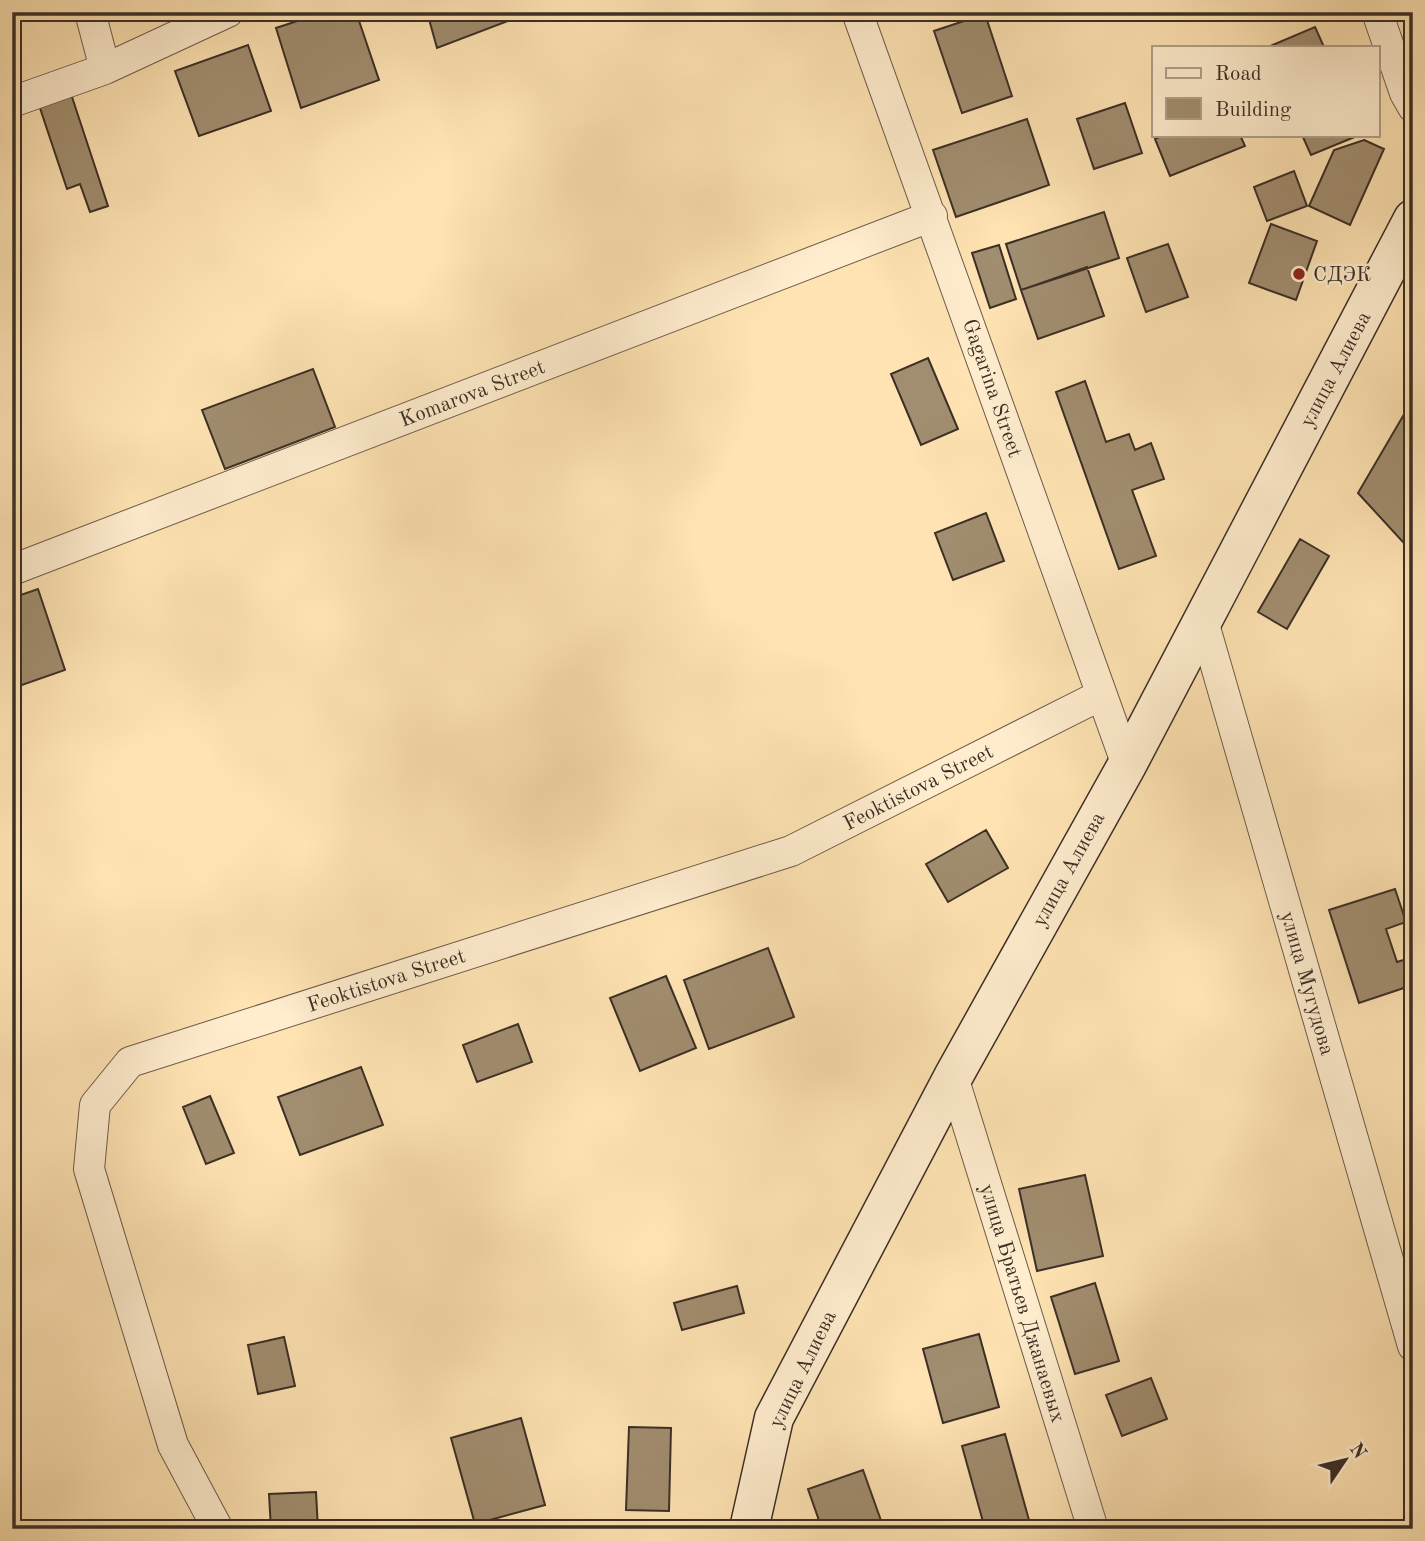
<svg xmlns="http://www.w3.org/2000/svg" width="1425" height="1541" viewBox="0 0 1425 1541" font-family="'Old Standard TT',serif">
<rect width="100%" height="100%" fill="#ffe3b3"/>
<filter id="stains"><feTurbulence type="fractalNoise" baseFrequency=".00286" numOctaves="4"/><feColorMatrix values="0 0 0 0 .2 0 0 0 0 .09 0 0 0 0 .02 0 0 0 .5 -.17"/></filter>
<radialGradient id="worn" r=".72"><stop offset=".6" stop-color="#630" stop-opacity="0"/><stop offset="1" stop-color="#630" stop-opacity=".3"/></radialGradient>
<path fill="#a18d6f" stroke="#3b2f26" stroke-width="2" d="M325,12H356L379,80L301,108L276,28Z
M427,12H504L508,21L437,48Z
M985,14L1012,96L962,113L934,31Z
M1315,27L1324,47H1268Z
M248,45L271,111L199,136L175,71Z
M71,94L108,206L90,212L80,184L67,189L39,105Z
M1125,103L1142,153L1094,169L1077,119Z
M1027,119L1049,185L956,217L933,150Z
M1164,135H1240L1245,146L1170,176L1155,139Z
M1302,135H1357V136L1311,155Z
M1364,140L1384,149L1350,225L1309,206L1334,150Z
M1294,171L1307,206L1267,221L1254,187Z
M1104,212L1119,258L1021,290L1006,244Z
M1271,224L1317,241L1296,300L1249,283Z
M1168,244L1188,297L1146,312L1127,258Z
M999,245L1016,299L990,308L972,253Z
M1087,267L1104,316L1038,339L1021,290Z
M928,358L958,429L921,445L891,374Z
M313,369L335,427L225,469L202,410Z
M1085,381L1106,442L1129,434L1135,450L1151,443L1164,479L1132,490L1156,556L1119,569L1056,392Z
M1413,399V553L1358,493Z
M986,513L1004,561L953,580L935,533Z
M1300,539L1329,556L1287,629L1258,612Z
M38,589L65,670L19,686L12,666V598Z
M986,830L1008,868L948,902L926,864Z
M1395,889L1406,922L1386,929L1397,962L1413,957V985L1359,1003L1329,910Z
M768,948L794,1017L709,1049L684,980Z
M666,976L696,1048L640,1071L610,998Z
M518,1024L532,1062L477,1082L463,1045Z
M361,1067L383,1125L300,1155L278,1097Z
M210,1096L234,1153L206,1164L183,1107Z
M1085,1175L1103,1256L1037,1271L1019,1189Z
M1095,1283L1119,1361L1075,1374L1051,1297Z
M737,1286L744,1313L682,1330L674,1303Z
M979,1334L999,1407L943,1423L923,1349Z
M284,1337L295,1386L258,1394L248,1345Z
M1151,1378L1167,1419L1122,1436L1106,1395Z
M521,1418L545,1505L475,1524L451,1438Z
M629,1427L671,1428L669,1511L626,1510Z
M1005,1434L1029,1520L999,1529H985L962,1446Z
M863,1470L884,1529H822L808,1489Z
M316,1492L318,1529H271L269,1494Z"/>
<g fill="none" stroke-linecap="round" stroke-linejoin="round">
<g stroke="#6c5c49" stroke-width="32">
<path id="street" d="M90,12L105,69
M857,12L1127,765
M1377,12L1405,93L1413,107
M12,102L105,69L228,12
M12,570L932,216
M1203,621L1413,1346
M953,1077L1093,1529
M218,1529L173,1445L89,1169L95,1105L130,1062L791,851L1101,695"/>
</g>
<g stroke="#3b2f26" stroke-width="41">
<path id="secondary" d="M749,1529L774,1418L953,1077L1127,765L1413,219"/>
</g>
<use href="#street" stroke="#ffedce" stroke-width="30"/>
<use href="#secondary" stroke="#ffedce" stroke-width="38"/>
</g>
<circle fill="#8f2418" stroke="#ffedce" stroke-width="2.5" cx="1299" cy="274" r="7"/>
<g text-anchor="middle" stroke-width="5" stroke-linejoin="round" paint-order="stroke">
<g font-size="21" fill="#3b2f26" stroke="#ffedce" text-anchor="start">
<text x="1313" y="281">СДЭК</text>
</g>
<g font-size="21" fill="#3b2f26" stroke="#ffedce">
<text transform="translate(1335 369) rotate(-62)" y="7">улица Алиева</text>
<text transform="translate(993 388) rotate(71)" y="7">Gagarina Street</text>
<text transform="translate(472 393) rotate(-21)" y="7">Komarova Street</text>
<text transform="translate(918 787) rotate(-27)" y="7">Feoktistova Street</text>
<text transform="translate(1068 869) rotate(-61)" y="7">улица Алиева</text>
<text transform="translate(386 980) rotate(-18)" y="7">Feoktistova Street</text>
<text transform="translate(1308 983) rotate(74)" y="7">улица Мугудова</text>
<text transform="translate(1023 1303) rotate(73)" y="7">улица Братьев Джанаевых</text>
<text transform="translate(802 1369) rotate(-64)" y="7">улица Алиева</text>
</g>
</g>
<rect width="1425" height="1541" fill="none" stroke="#ffe3b3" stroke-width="42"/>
<rect x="14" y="14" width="1397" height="1513" fill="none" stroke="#3b2f26" stroke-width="3.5"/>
<rect x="21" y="21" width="1383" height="1499" fill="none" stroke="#3b2f26" stroke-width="2"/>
<rect x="1152" y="46" width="228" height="91" fill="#ffedce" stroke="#b1a18b" stroke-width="2"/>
<rect x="1166" y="68" width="35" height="10" fill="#ffedce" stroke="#b1a18b" stroke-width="2"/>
<text x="1215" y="80" font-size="21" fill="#3b2f26">Road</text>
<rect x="1166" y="98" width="35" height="21" fill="#a18d6f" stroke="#b1a18b" stroke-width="2"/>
<text x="1215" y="116" font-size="21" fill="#3b2f26">Building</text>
<g transform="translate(1345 1460) rotate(55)" stroke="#ffedce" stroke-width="5" paint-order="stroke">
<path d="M0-5L12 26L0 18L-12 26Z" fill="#3b2f26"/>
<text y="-10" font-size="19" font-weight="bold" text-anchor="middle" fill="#3b2f26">N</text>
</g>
<rect width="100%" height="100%" filter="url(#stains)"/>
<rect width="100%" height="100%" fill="url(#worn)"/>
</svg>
